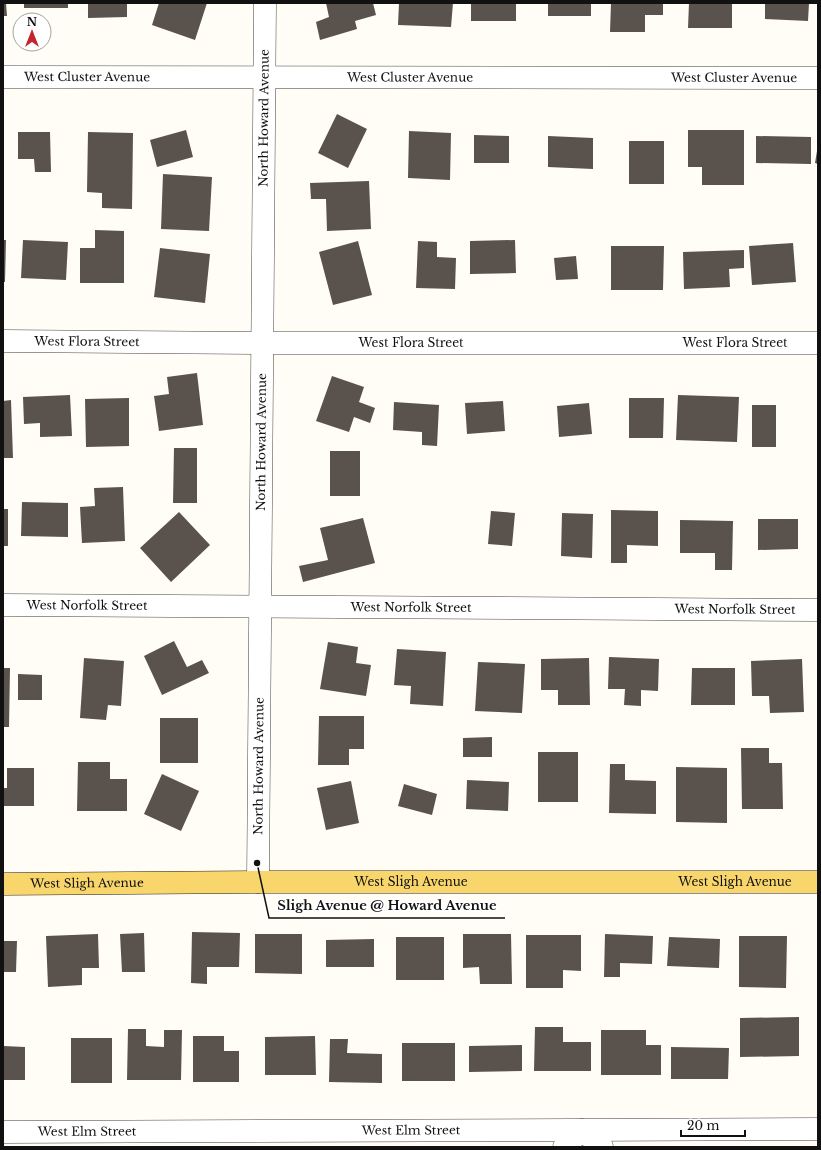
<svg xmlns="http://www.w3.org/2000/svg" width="821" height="1150" viewBox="0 0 821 1150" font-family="'Libre Baskerville',serif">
<rect width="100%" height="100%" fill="#fffdf5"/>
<path fill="#5a524d" d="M3,3H6L7,16H3Z
M24,3H68V8H24Z
M88,3H127V17L88,18Z
M159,3H207L195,40L152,25Z
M326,3H373L376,15L355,21L357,29L320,40L316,22L329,17Z
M399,3H453L451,27L398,25Z
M471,3H516V21H471Z
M548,3H591V16H548Z
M611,3H663V15H645V32H610Z
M689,3H732V28H688Z
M765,3H809L808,21L765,19Z
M337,114L367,129L348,168L318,153Z
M186,130L193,157L157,167L150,140Z
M688,130H744V185H702V167H688Z
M409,131L451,133L450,180L408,178Z
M18,132H50L51,172H35L34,159H18Z
M88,132L133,133L132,209L102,208V193L87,192Z
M474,135L509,136V163H474Z
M548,136L593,138V169L548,167Z
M756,136L811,137V164L756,163Z
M629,141H664V184H629Z
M817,151H818V164L815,163Z
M163,174L212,177L209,231L161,229Z
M369,181L371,229L327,231L326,199H311L310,183Z
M95,230L124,231V283H80V248H95Z
M3,240H6L5,282H3Z
M23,240L68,242L66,280L21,278Z
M515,240L516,273L470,274V241Z
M358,241L372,295L333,305L319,252Z
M418,241L437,242V257L456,258L455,289L416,288Z
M793,243L796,282L752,285L749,246Z
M611,246H664L663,290H611Z
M160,248L210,254L205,303L154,297Z
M744,250V268L729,269L730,287L684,289L683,252Z
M576,256L578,279L556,280L554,258Z
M197,373L203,425L159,431L154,396L169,394L167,377Z
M332,376L364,387L359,402L375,408L370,423L354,417L349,432L316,421Z
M70,395L72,436L40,437V423L24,424L23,397Z
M678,395L739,397L737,442L676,440Z
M129,398V446L86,447L85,399Z
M629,398H664L663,438H629Z
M11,400L13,458H3V401Z
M503,401L505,431L467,434L465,403Z
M394,402L439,405L437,446L422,445V432L393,430Z
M589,403L592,434L559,437L557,406Z
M752,405H776V447H752Z
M174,448H197V503H173Z
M330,451H360V496H330Z
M123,487L125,541L82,543L80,507L95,506L94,488Z
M22,502L68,503V537L21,536Z
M3,509H8V546H3Z
M611,510L658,511V546L627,545V563H611Z
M491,511L515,513L512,546L488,544Z
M179,512L210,545L171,582L140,548Z
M562,513L593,514L592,558L561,556Z
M363,518L375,563L303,582L299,566L328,560L320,528Z
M758,519H798V549L758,550Z
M680,520L733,521L732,570H715V553H680Z
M174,641L187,667L202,660L209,673L162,695L144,656Z
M328,642L358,647L356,663L371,665L366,696L320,689Z
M397,649L446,652L443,706L410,704L411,686L394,685Z
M609,657L659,659L658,691L641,690V706L624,705L625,689H608Z
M84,658L124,661L121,706L108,705L106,720L80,718Z
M589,658L590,705H558V690H541V659Z
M802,659L804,712L770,713L769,696H752L751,661Z
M478,662L525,664L522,713L475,711Z
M3,668H10L9,727H3Z
M692,668H735V705H691Z
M18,674L42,675V700H18Z
M319,716H364V749H349V765H318Z
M160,718H198V763H160Z
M492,737V757H463V738Z
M741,748H769V763H782L783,809H742Z
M538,752H578V802H538Z
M78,762H110V779H127V811H77Z
M610,764H625V780L656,781V814L609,813Z
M676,767L727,768V823L676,822Z
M7,768H34V806H3V788H7Z
M162,774L199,791L181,831L144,814Z
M467,780L509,782L508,811L466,809Z
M351,781L359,823L326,830L317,788Z
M404,784L437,794L432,815L398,806Z
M192,932L240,933L239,967H207V984L191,983Z
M144,933L145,972H122L120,934Z
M98,934L99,968H82V985L48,987L46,936Z
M255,934H302V974L255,973Z
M463,934H511L512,984H480L479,967L463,968Z
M605,934L653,936L652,964L620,963V977H604Z
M526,935H581V971L563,970V988H526Z
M739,936H787L786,988L739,987Z
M396,937H444V980H396Z
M669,937L720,939L719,968L667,966Z
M374,939V967H326V940Z
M3,941H17L16,972H3Z
M799,1017V1056L740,1057V1018Z
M535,1027H563V1042H591V1071H534Z
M128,1029H146V1046L164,1047V1030H182L181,1080H127Z
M601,1030H646V1045H661V1075H601Z
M193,1036H224V1051H239V1082H193Z
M315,1036L316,1075H265V1037Z
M71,1038H112V1083H71Z
M330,1039H348L347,1053L382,1054V1083L329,1082Z
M402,1043H455V1081H402Z
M522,1045V1071L469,1072V1046Z
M3,1046L25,1047V1080H3Z
M671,1047L729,1048L728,1079H671Z"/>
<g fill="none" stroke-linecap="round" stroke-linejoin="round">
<g stroke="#444" stroke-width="23">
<g id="minor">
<path id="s1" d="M3,77L818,78"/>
<path id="s2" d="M3,341L263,343H818"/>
<path id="s3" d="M3,605L818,610"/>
<path id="s4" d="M258,882L265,3"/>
<path id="s5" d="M3,1132L818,1129"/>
<path d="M564,1147L582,1130L602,1147"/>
</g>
</g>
<g stroke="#222" stroke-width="23">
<g id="major">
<path id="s6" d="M3,884L258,882H818"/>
</g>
</g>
<use href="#minor" stroke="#fff" stroke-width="22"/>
<use href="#major" stroke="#f9d66b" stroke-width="22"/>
</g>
<g text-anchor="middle" stroke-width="4" stroke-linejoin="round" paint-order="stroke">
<g font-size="12" fill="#111" stroke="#fff">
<text dy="4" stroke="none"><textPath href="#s1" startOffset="84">West Cluster Avenue</textPath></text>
<text dy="4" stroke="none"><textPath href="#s1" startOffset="407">West Cluster Avenue</textPath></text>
<text dy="4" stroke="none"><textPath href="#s1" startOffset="731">West Cluster Avenue</textPath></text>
<text dy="4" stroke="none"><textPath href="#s4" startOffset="764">North Howard Avenue</textPath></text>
<text dy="4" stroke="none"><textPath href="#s2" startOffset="84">West Flora Street</textPath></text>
<text dy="4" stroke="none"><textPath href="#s2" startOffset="408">West Flora Street</textPath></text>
<text dy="4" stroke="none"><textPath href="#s2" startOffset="732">West Flora Street</textPath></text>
<text dy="4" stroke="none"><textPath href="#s4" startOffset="440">North Howard Avenue</textPath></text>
<text dy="4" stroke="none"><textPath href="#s3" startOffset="84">West Norfolk Street</textPath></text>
<text dy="4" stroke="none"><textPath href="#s3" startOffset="408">West Norfolk Street</textPath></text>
<text dy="4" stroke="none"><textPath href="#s3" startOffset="732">West Norfolk Street</textPath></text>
<text dy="4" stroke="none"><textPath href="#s4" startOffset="116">North Howard Avenue</textPath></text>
<text dy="4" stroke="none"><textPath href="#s6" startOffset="408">West Sligh Avenue</textPath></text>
<text dy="4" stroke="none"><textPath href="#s6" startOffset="732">West Sligh Avenue</textPath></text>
<text dy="4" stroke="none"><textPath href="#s6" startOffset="84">West Sligh Avenue</textPath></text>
<text dy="4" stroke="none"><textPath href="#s5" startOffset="408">West Elm Street</textPath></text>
<text dy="4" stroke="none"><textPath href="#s5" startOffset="84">West Elm Street</textPath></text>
</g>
</g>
<path fill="none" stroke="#111" stroke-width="1.5" d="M257 863L269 918H505"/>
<circle fill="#111" stroke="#fff" stroke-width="1.5" cx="257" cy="863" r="4"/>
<g font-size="13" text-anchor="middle" font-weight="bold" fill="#111" stroke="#fff" stroke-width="4" stroke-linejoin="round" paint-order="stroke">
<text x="387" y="910">Sligh Avenue @ Howard Avenue</text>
</g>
<rect width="821" height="1150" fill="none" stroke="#111111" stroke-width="8"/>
<g transform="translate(32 32)"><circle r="19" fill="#ffffff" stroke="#a0a0a0"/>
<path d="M0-3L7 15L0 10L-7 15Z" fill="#c4262e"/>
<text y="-6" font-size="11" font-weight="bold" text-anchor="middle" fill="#111111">N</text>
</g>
<path d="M681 1130v6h64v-6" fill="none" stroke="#111111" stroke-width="2"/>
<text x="687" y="1130" font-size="12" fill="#111111" stroke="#ffffff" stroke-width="3" paint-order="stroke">20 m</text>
</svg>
